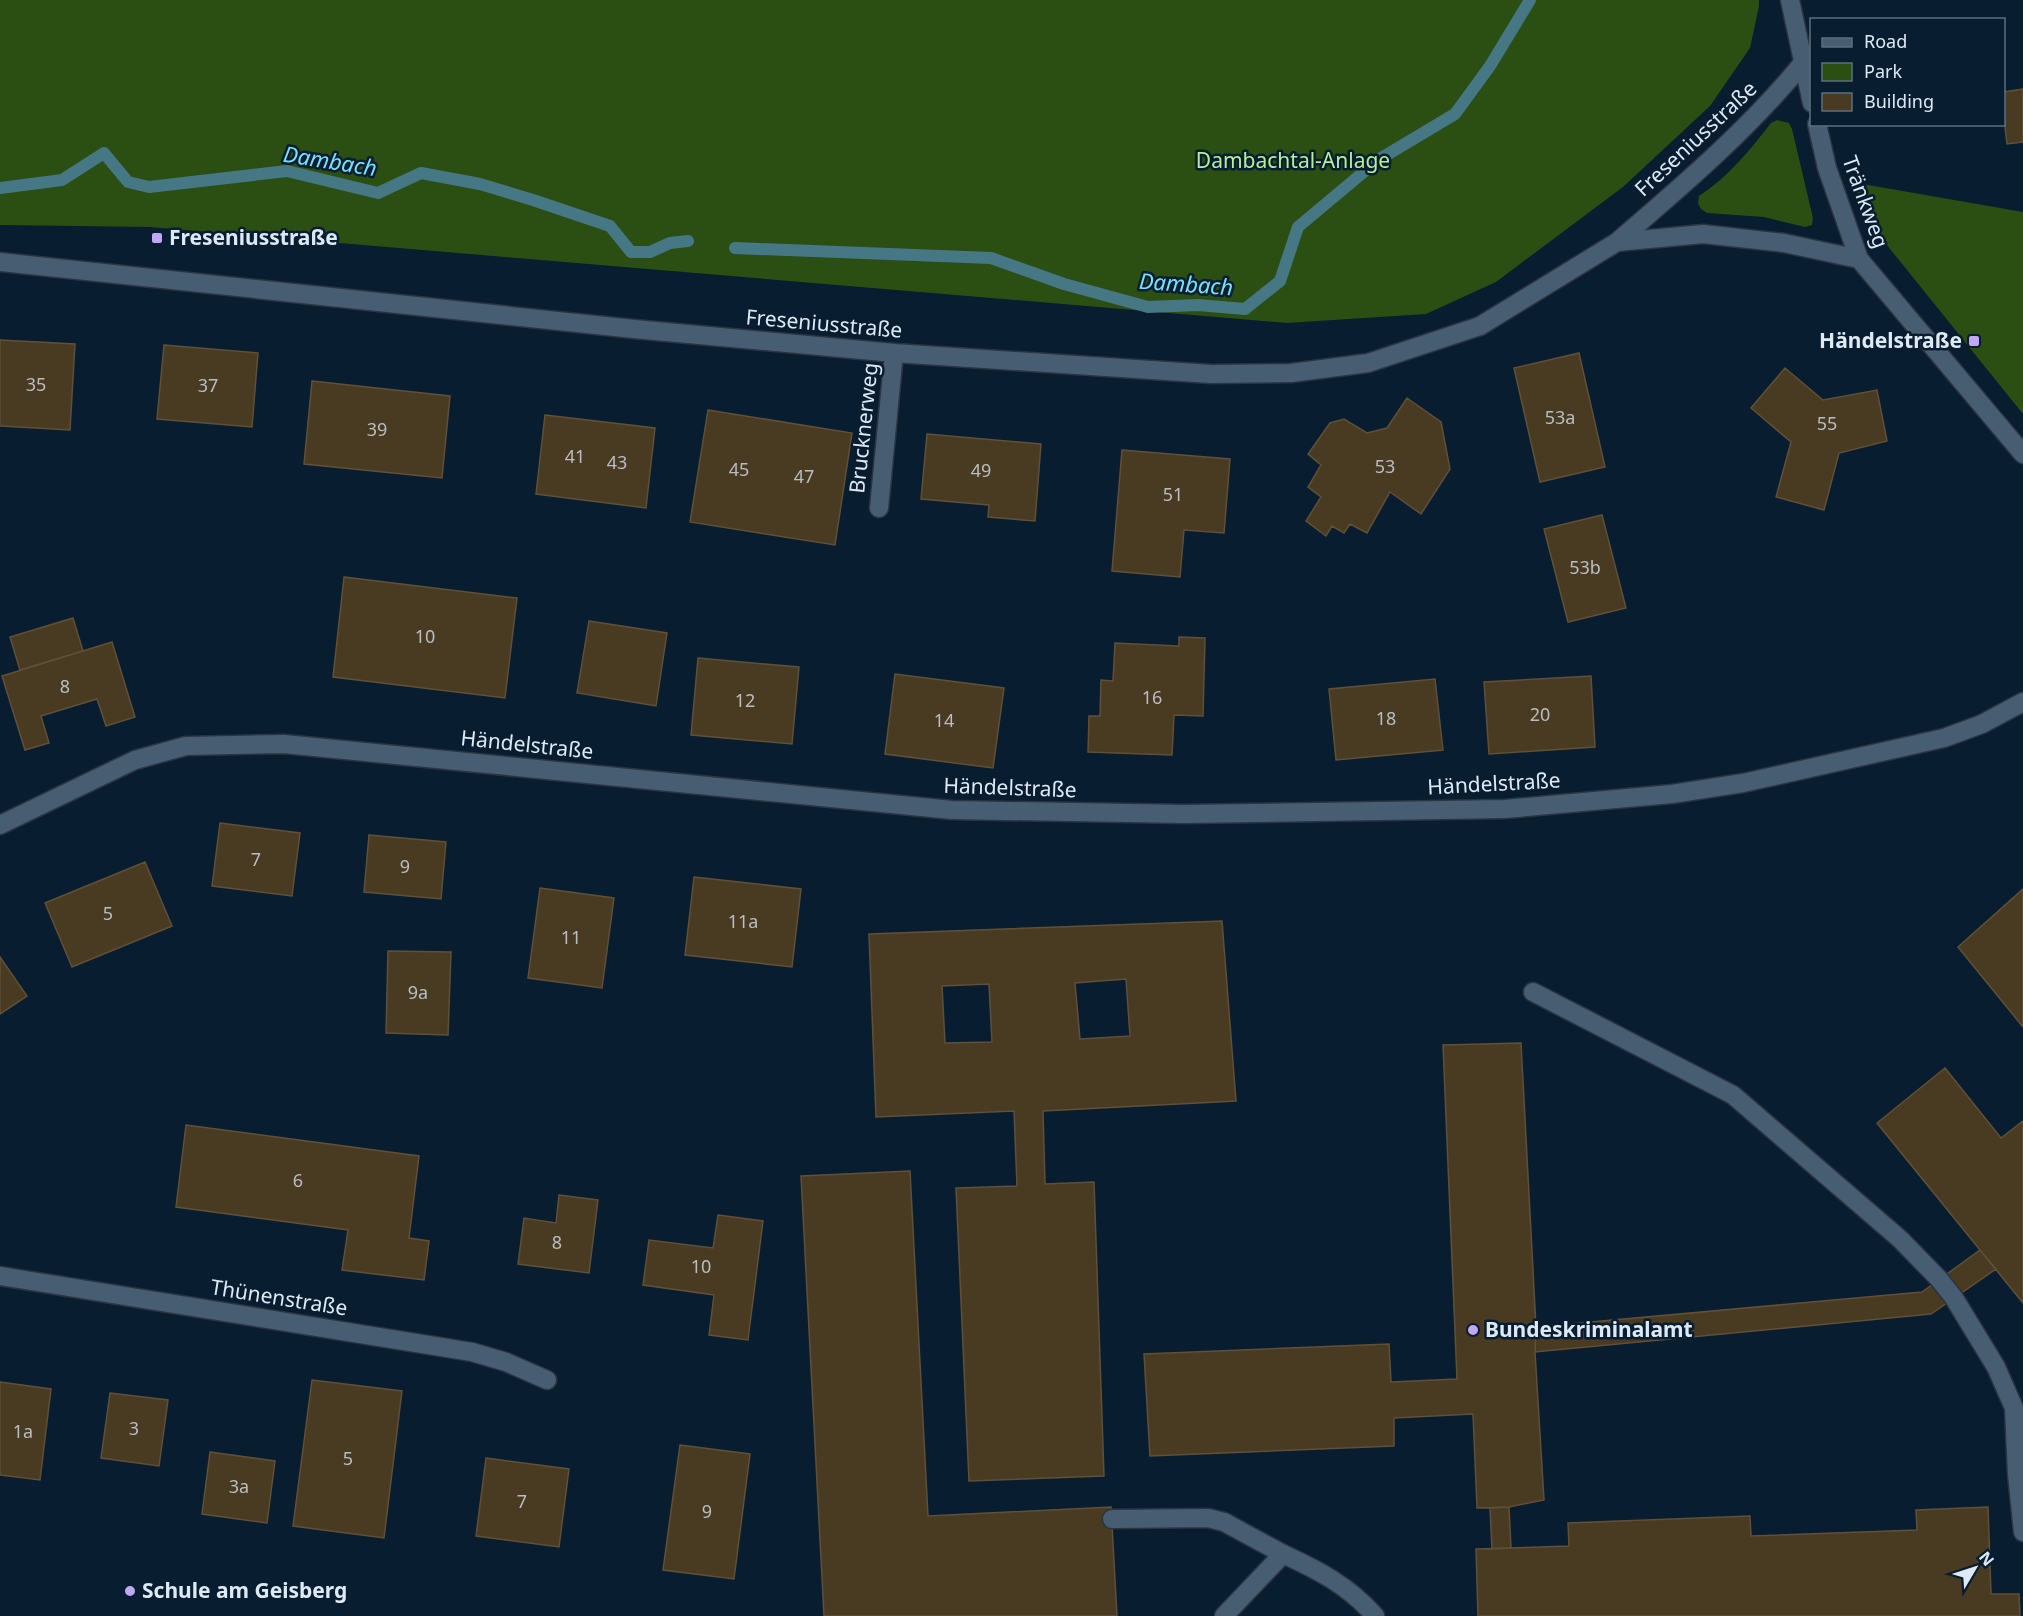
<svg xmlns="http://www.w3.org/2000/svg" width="2023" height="1616" viewBox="0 0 2023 1616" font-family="'Noto Sans',sans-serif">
<rect width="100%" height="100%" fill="#081d2f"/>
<path fill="#2b4e13" d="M0,0H1759V6L1750,48L1710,106L1623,187L1496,282L1426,314L1287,323L150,227L0,225Z
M1777,120L1789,123L1792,129L1813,218L1812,225L1805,227L1764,217L1707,213L1701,209L1698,203L1699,196C1728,177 1750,150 1771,123Z
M1851,182L2023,212V414L1878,234Z"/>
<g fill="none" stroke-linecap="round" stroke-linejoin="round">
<path stroke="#467785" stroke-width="12" d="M0,188L62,180L104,153L128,182L149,187L287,171L378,193L421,173L480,184L533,200L610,226L631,252H650L670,243L688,241
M735,248L991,258L1064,284L1148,307L1198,305L1245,309L1280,281L1298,227L1378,160L1455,114L1490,66L1530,0"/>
</g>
<path fill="#493a22" stroke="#605037" stroke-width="1.5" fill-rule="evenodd" d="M2023,89V142L2007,144L2004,119V92Z
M0,340L75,344L70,430L0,426Z
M164,345L258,353L252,427L157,419Z
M1579,353L1605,467L1540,482L1514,368Z
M1785,368L1823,400L1877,390L1887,441L1839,453L1824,510L1776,497L1791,442L1751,408Z
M312,381L450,396L442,478L304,464Z
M1407,398L1441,422L1450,469L1421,514L1390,492L1367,533L1350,524L1344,533L1332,526L1326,536L1306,521L1321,497L1308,487L1321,465L1308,454L1330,423L1344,419L1367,433L1387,428Z
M708,410L852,433L835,545L690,522Z
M545,415L655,428L646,508L536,494Z
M927,434L1041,444L1035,521L988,517L989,505L921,499Z
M1122,450L1230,459L1224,533L1184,530L1180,577L1112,571Z
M1602,515L1626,608L1568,622L1544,529Z
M344,577L517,598L505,698L333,677Z
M73,618L83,651L20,670L10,637Z
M589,621L667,633L656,706L577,693Z
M1179,637L1205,638L1203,716L1174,715L1172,755L1088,752L1089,716H1100L1101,680L1113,681L1115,643L1179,646Z
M112,642L135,717L106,726L97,699L41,716L49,743L25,750L2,676Z
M698,658L799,667L792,744L691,735Z
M895,674L1004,688L993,768L885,754Z
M1591,676L1595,747L1489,754L1484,682Z
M1435,679L1443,750L1336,760L1329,689Z
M220,823L300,833L292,896L212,886Z
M369,835L446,842L441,899L364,892Z
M145,862L172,926L72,967L45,903Z
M694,877L801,889L792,967L685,955Z
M540,888L614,898L602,988L528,978Z
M2023,889V1027L1958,947Z
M1222,921L1236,1101L1043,1111L1045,1184L1094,1182L1104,1476L969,1481L956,1188L1017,1186L1014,1111L876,1117L869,934ZM1126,979L1130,1036L1080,1039L1075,983ZM989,984L992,1042L945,1043L942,986Z
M388,951L451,952L448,1035L386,1033Z
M0,957L27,996L0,1014Z
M1521,1043L1536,1327L1535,1352L1544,1500L1509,1507L1477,1508L1473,1414L1394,1418V1446L1150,1456L1144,1354L1389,1344L1391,1382L1457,1379L1443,1045Z
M1945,1068L2001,1138L2023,1121V1303L1877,1123Z
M186,1125L419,1156L409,1238L429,1241L424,1280L342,1270L348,1230L176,1207Z
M910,1171L928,1516L1111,1507L1117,1616H824L801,1176Z
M559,1195L598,1200L589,1273L518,1264L524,1218L556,1223Z
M718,1215L763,1221L748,1340L709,1335L714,1295L643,1285L649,1240L713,1248Z
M1980,1250L1996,1269L1931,1314L1535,1352L1536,1327L1922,1292Z
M312,1380L402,1391L384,1538L293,1526Z
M0,1382L51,1389L40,1480L0,1475Z
M110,1393L168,1400L159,1466L101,1458Z
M680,1445L750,1454L734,1579L663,1570Z
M210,1452L275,1461L267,1523L202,1514Z
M486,1458L569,1469L559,1547L476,1536Z
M1509,1507L1511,1548L1492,1549L1490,1508Z
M1988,1507L1991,1594H2019L2020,1616H1478L1476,1549L1569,1546L1568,1523L1750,1516L1751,1536L1917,1530L1916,1510Z"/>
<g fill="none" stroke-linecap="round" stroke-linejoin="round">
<g stroke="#2c3443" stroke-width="21">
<path id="lane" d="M1533,992L1733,1095L1900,1239L1939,1279L1954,1298L1996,1367L2014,1408L2017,1474L2023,1532
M1112,1519L1208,1518L1224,1522L1283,1554L1224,1616"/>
</g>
<g stroke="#2c3443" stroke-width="21">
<path id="street" d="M1790,0L1812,103
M1817,124L1827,168L1859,259L2023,454
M1617,242C1682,186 1748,130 1802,64
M0,262L634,329L894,353L1211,374L1291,373L1368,363L1480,326L1617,242L1703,234L1784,243L1859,259
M879,508L894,353
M0,825L135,760L186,746L284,744L952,810L1184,814L1505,809L1672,794L1743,783L1944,738L1982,724L2023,702
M0,1276L472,1352L506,1362L547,1380
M1283,1554C1318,1570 1349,1586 1375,1616"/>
</g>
<use href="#lane" stroke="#475e72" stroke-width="18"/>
<use href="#street" stroke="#475e72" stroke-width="18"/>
</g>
<g fill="#bfa8f4" stroke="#081d2f" stroke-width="2">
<rect x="151" y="232" width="12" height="12" rx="3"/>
<rect x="1968" y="335" width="12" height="12" rx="3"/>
<circle cx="1473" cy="1330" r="6"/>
<circle cx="130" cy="1591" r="6"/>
</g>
<g text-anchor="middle" stroke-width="5" stroke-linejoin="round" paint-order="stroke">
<g font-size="18" fill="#b8bec1">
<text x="36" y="391">35</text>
<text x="208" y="392">37</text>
<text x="1560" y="424">53a</text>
<text x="1827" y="430">55</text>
<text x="377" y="436">39</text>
<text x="575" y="463">41</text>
<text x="617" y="469">43</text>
<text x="1385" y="473">53</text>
<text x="739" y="476">45</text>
<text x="981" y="477">49</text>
<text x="804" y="483">47</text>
<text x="1173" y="501">51</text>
<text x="1585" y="574">53b</text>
<text x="425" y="643">10</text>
<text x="65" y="693">8</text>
<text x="1152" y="704">16</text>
<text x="745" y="707">12</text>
<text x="1540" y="721">20</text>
<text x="1386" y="725">18</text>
<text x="944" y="727">14</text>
<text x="256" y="866">7</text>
<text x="405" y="873">9</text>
<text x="108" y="920">5</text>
<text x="743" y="928">11a</text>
<text x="571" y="944">11</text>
<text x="418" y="999">9a</text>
<text x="298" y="1187">6</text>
<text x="557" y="1249">8</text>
<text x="701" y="1273">10</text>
<text x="134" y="1435">3</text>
<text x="23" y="1438">1a</text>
<text x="348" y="1465">5</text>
<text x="239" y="1493">3a</text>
<text x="522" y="1508">7</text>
<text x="707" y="1518">9</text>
</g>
<g font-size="21" fill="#ddeaf6" stroke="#081d2f">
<text transform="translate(1696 139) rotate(-43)" y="7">Freseniusstraße</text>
<text transform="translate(1865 202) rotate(70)" y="7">Tränkweg</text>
<text transform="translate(824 324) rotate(5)" y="7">Freseniusstraße</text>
<text transform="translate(864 428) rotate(-84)" y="7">Brucknerweg</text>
<text transform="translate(527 745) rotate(6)" y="7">Händelstraße</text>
<text transform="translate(1494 784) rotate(-3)" y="7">Händelstraße</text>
<text transform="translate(1010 788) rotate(2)" y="7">Händelstraße</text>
<text transform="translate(279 1298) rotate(9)" y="7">Thünenstraße</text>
</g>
<g font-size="21" fill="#b4f095" stroke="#081d2f">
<text x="1293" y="168">Dambachtal-Anlage</text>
</g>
<g font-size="21" font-weight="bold" fill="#ddeaf6" stroke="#081d2f" text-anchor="start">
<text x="169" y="245">Freseniusstraße</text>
<text x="1962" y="348" text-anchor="end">Händelstraße</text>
<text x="1485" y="1337">Bundeskriminalamt</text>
<text x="142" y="1598">Schule am Geisberg</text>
</g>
<g font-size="22" font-style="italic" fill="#75e2fe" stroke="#081d2f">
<text transform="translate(330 161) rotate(9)" y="8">Dambach</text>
<text transform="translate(1186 284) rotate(4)" y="8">Dambach</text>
</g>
</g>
<rect x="1810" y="18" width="195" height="108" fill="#081d2f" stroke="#5d6f7f" stroke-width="1.5"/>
<rect x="1822" y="38" width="30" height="9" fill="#475e72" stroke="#5d6f7f" stroke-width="1.5"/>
<text x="1864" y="48" font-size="18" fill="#ddeaf6">Road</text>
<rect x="1822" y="63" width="30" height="18" fill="#2b4e13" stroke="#5d6f7f" stroke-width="1.5"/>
<text x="1864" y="78" font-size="18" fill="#ddeaf6">Park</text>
<rect x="1822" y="93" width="30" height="18" fill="#493a22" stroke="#5d6f7f" stroke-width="1.5"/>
<text x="1864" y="108" font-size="18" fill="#ddeaf6">Building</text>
<g transform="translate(1975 1568) rotate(51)" stroke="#081d2f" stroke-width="4.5" paint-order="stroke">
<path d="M0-4.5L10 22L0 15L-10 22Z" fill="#ddeaf6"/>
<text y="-9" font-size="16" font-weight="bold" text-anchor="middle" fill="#ddeaf6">N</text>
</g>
</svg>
